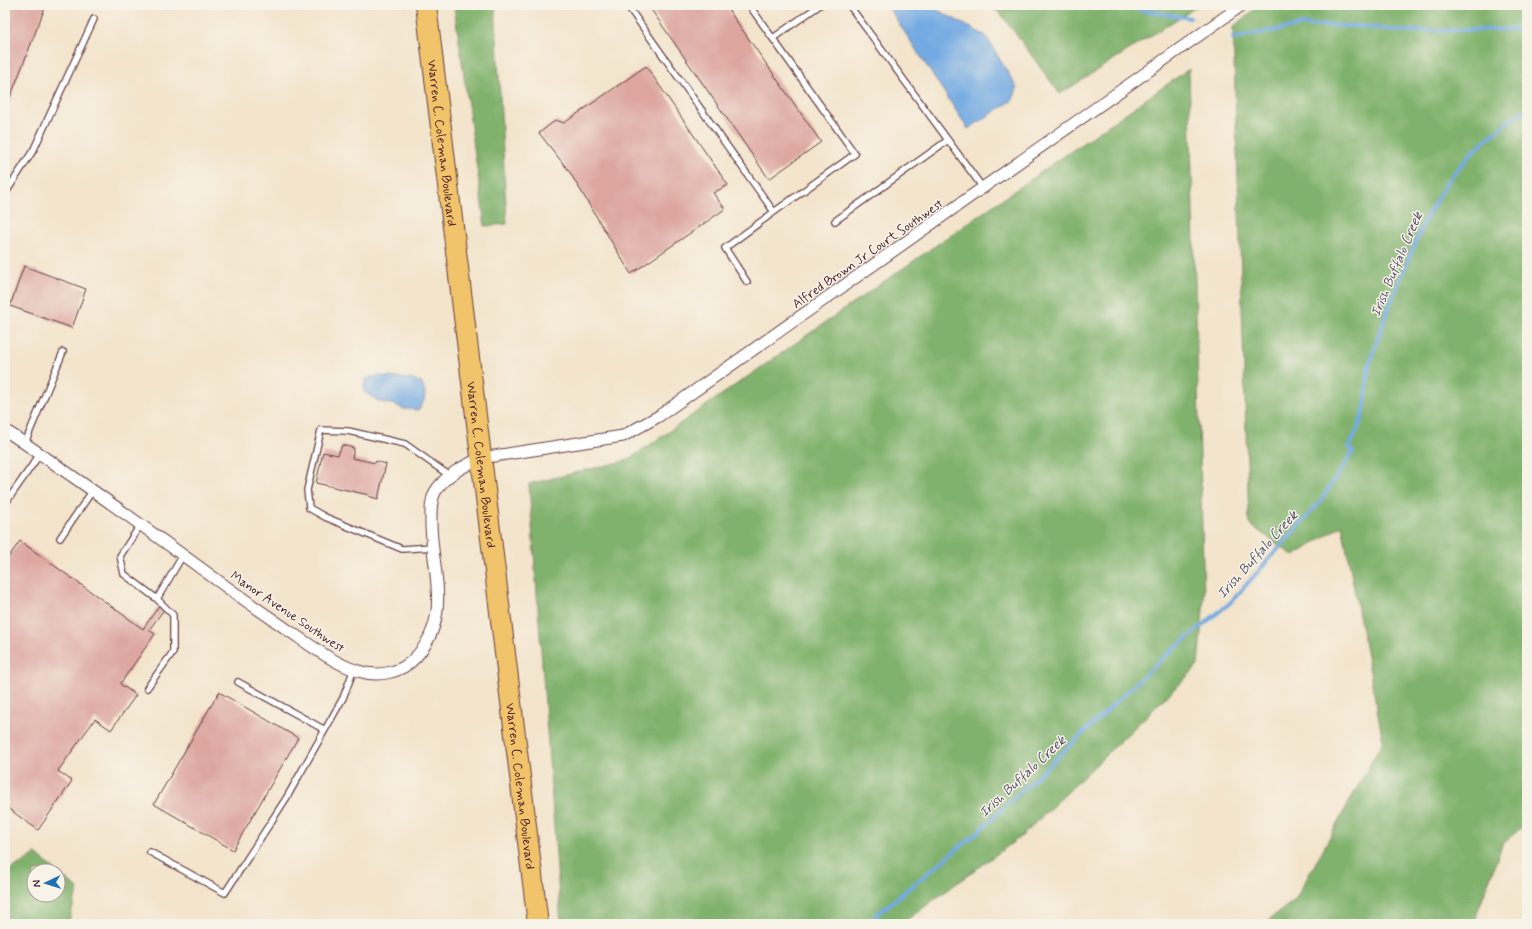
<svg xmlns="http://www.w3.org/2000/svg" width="1532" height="929" viewBox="0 0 1532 929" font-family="Mynerve,sans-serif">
<rect width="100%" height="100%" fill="#f7f3e8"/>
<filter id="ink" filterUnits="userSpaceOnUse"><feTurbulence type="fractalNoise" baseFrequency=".025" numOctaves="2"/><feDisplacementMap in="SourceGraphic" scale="8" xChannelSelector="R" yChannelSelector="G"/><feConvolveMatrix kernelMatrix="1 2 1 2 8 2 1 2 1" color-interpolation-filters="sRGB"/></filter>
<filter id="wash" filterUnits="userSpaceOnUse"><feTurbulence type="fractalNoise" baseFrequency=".012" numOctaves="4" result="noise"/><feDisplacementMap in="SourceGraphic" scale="16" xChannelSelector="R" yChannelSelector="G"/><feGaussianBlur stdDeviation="0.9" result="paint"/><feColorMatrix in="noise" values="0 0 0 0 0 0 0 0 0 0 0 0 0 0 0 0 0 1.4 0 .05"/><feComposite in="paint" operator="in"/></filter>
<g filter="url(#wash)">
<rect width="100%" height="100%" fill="#f3e4cb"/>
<path fill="#81b26d" stroke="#66684c" d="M454,5H495L507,224L485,226Z
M988,5H1199L1060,94L1001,14Z
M1260,5H1527V822L1502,845L1473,924H1263L1295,900L1383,741L1342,525L1294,556L1249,524L1233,27Z
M1189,69L1204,598L1198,666L1023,835L901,924H561L529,484L628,460Z
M36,854L56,871H34V895H58V872L78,889L68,924H5V873Z"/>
<path fill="#73aae2" stroke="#5e6486" d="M887,5H928L986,36L1017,88L1013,100L968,129Z
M380,376L410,379L421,382C427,392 426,399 419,410L404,409L395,405L380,402L364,392L365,380L370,377Z"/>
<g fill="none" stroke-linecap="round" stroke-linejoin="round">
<path stroke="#73aae2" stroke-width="4" d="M1127,5L1140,10L1190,18
M1233,38L1303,25L1357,26L1401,31L1527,29
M865,924L977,833L1165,656L1231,602L1319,503L1353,452L1349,447L1359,426L1365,406L1369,365L1386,314L1424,222L1448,180L1476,148L1508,122L1527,109"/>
</g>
<g id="blocks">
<path fill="#dda7a0" d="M5,5H46L5,111Z
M648,5H725L821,142L769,179Z
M646,66L728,185L713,193L725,209L631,274L569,171L539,133L556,120L564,123Z
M24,266L86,289L72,328L10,306Z
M342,445L354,448L352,458L375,463L376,461L386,464L378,499L368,496L369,495L316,483L323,452L338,455Z
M20,541L143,629L160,604L165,608L149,630L155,634L120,684L136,695L111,730L95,719L58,771L72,781L38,830L5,806V562Z
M219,692L298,738L233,850L154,804Z"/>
</g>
</g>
<g filter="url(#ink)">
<use href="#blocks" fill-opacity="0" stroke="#633d43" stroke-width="1"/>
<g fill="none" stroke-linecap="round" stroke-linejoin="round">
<g stroke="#633d43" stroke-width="8">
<path id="lane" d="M627,5L774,212L855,154L749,5
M849,5L983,188
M773,38L820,5
M5,194L34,149L94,19
M835,221L948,140
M747,282L725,248L774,212
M25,443L63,352
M5,504L40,454
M141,524L120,556L124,574L157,599L183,555
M60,538L93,490
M433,547L402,549L325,517L309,508L307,490L321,430L348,431L405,444L450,476
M238,682L325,730
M147,688L173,652V615L157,599
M150,852L225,893L287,797L343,698L354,669"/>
</g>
<g stroke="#633d43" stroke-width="13">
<path id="street" d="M5,430C78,479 150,531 221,583C246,601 272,619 298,637C317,650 336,664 358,671C377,677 400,674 415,658C453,617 432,573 431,524C431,513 430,502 435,492C445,475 464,466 481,458L623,436L659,416L1242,5"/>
</g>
<g stroke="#633d43" stroke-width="22">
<g id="highway">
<path id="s1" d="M426,5L538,924"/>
</g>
</g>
<use href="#lane" stroke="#fff" stroke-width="5.5"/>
<use href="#street" stroke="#fff" stroke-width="11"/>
<use href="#highway" stroke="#f1c36a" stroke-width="20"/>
</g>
</g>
<g text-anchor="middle" stroke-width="3" stroke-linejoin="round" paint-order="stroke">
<g font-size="13" fill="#4a1f2b" stroke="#f7f3e8">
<text dy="5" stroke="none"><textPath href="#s1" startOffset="139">Warren C. Coleman Boulevard</textPath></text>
<text transform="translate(867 253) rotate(-35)" y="5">Alfred Brown Jr Court Southwest</text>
<text dy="5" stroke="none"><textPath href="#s1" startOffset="463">Warren C. Coleman Boulevard</textPath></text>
<text transform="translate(288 611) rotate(34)" y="5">Manor Avenue Southwest</text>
<text dy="5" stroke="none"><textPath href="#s1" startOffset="787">Warren C. Coleman Boulevard</textPath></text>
</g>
<g font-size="14" font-style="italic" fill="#58506b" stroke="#f7f3e8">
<text transform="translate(1396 264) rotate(-67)" y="5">Irish Buffalo Creek</text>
<text transform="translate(1257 554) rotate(-48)" y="5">Irish Buffalo Creek</text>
<text transform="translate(1022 776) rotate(-43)" y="5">Irish Buffalo Creek</text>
</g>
</g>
<rect width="1532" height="929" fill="none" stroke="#f7f3e8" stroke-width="20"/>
<g transform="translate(46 883) rotate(266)"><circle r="19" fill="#f7f3e8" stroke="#b29e9c"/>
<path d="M0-3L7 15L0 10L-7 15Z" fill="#1f6fb2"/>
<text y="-6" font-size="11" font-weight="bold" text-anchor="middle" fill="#4a1f2b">N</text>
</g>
</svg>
